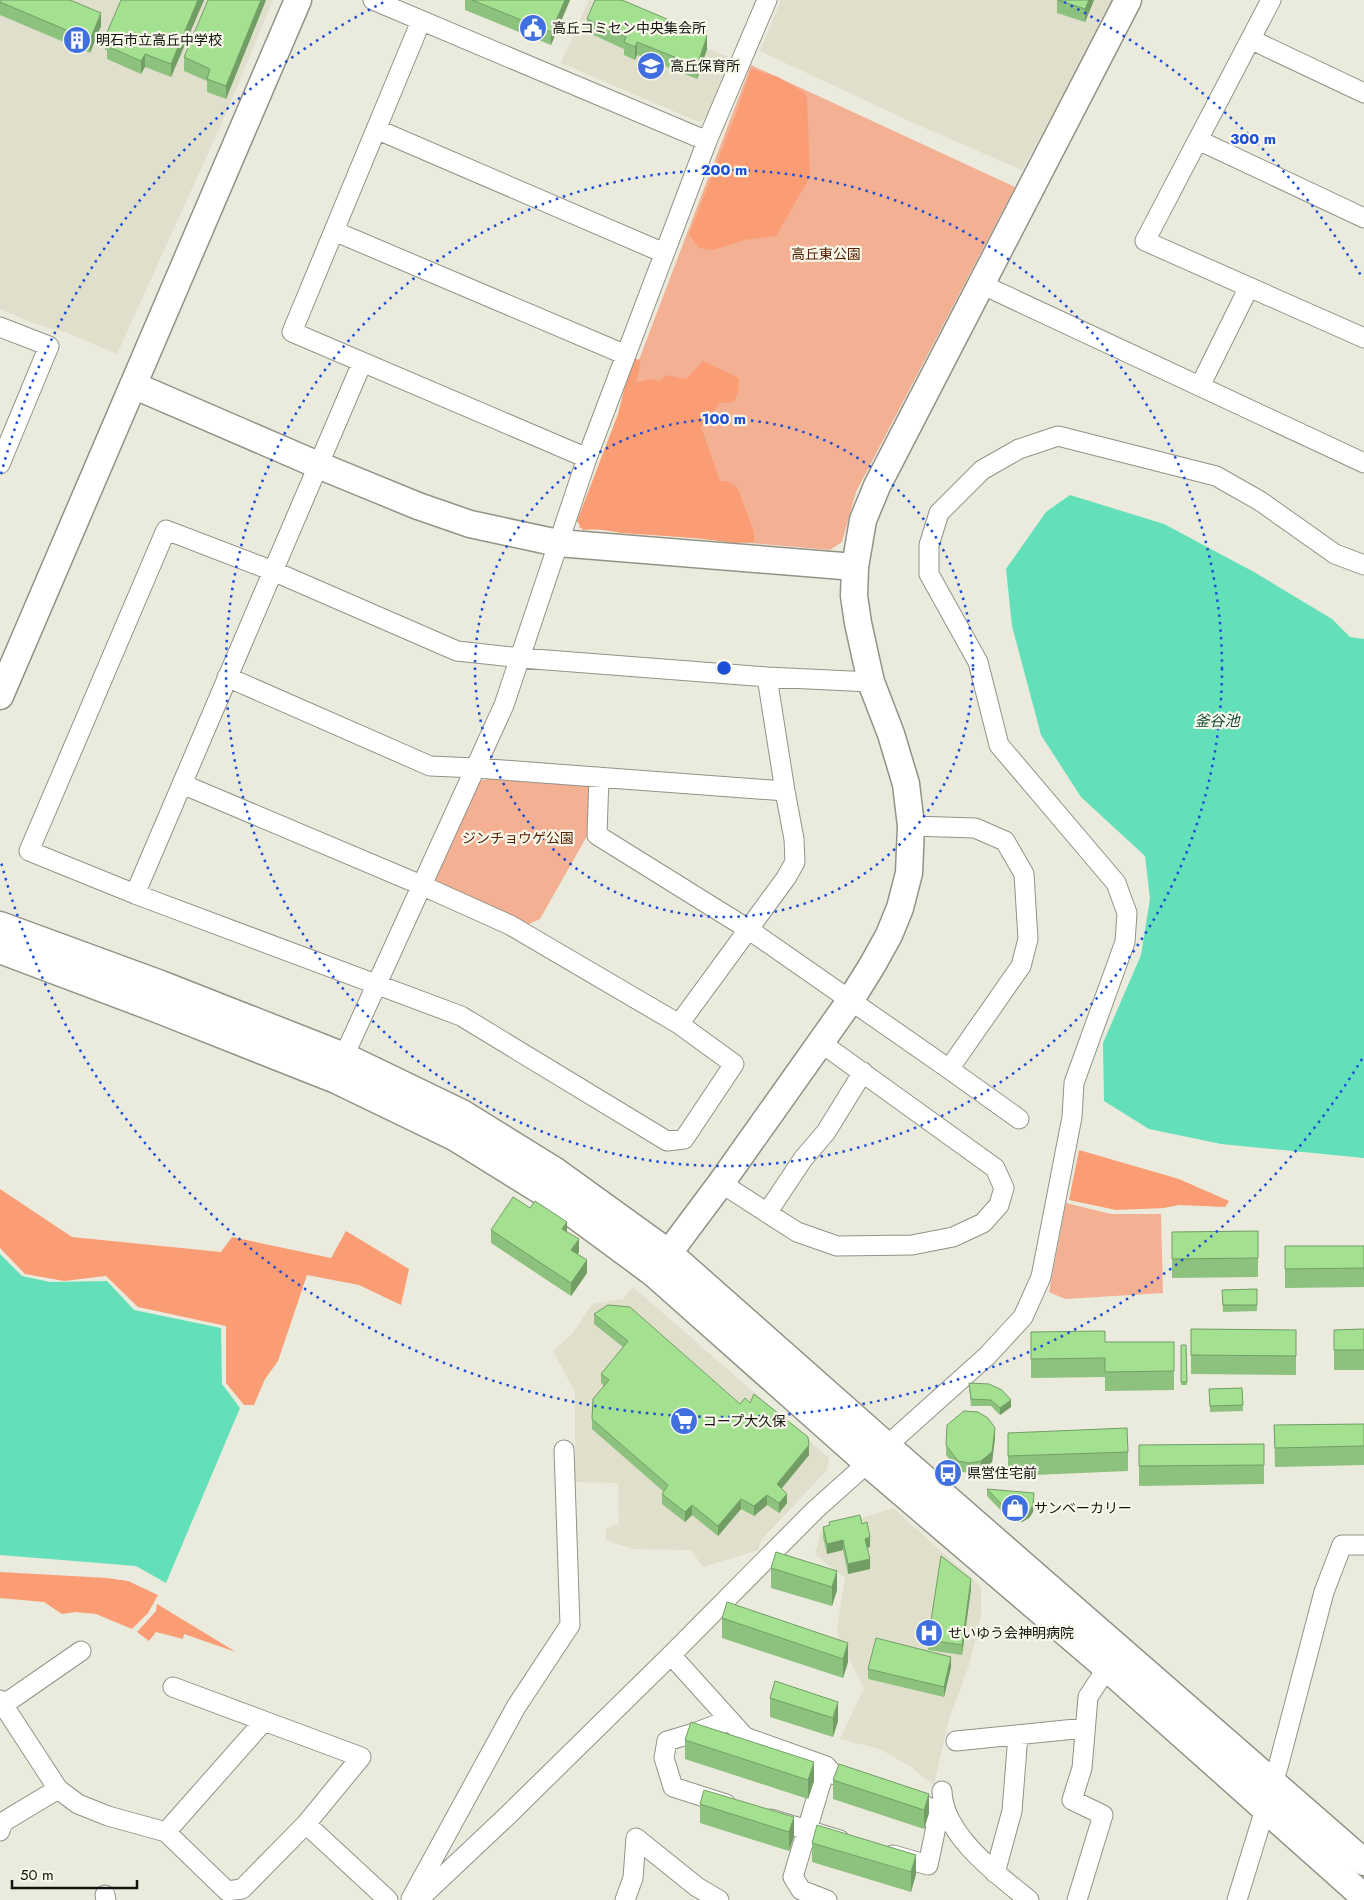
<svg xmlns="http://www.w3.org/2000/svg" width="1364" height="1900" viewBox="0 0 1364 1900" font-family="Jost,'Noto Sans JP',sans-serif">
<rect width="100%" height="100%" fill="#eaeadd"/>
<path fill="#dfdfcb" d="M0,0H273L224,118L117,354L68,333L33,323L0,309Z
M589,0L731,58L706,117L699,122L561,63Z
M781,0H1114L1022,170L920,126L760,51Z
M633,1287L829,1458L827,1470L761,1540L758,1550L703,1567L691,1550L633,1549L606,1540V1529L619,1523L618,1483L575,1482V1392L553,1351L573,1333L592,1304L623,1299Z
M893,1508L981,1587V1614L975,1641L969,1665L949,1719L934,1785L911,1767L880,1749L840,1739L864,1688L839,1640L837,1629L845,1577L815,1555L821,1531Z"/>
<path fill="#f4b093" d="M751,65L1015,187L856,492L842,542L830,550L579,528L583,507Z
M491,778L587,783L595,788L591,829L540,919L529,924L435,883L436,877L480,781Z
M1066,1203L1111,1214H1161L1163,1293L1065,1299L1049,1292Z"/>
<path fill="#fb9d74" d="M751,69L778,77L805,93L807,97L810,177L776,236L744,240L713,250L699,248L689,235L737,111Z
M632,358L641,360L636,383L650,379L660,381L666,375L686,379L703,361L739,378L738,392L734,402L720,403L701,427L720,481H726L737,487L754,532V542L734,543L696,538L621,533L599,529L583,530L577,521L618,414Z
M1079,1150L1179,1179L1229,1201L1225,1207L1179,1205L1164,1208L1116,1210L1069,1200Z
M0,1189L72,1237L221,1252L232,1237L331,1258L346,1231L409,1269L401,1305L359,1285L307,1275L278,1361L265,1379L254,1405H244L226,1383V1326L138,1307L106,1276L64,1281L25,1274L0,1248Z
M0,1572L107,1578L128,1581L158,1595L148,1613L132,1629L96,1614L75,1612L62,1614L44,1602L0,1598Z
M157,1604L236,1652L184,1634L183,1639L156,1632L149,1641L137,1632L156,1611Z"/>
<path fill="#63e0b9" d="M1070,495L1164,524L1254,572L1332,619L1350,637L1364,639V1158L1221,1144L1149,1129L1104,1101L1103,1043L1141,955L1150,899L1145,856L1081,797L1041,735L1012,626L1006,569L1046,512Z
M0,1254L22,1276L50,1282L107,1281L134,1310L221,1328L222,1384L240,1408L166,1583L136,1566L0,1555Z"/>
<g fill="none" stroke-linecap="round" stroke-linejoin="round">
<g stroke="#929286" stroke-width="21">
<path id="street" d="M373,0L707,141
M1271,0L1145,241L1364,338
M421,21L292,332L587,458
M1252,40L1364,93
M376,129L664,253
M1198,140L1364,218
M334,231L626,355
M983,285L1364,463
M0,327L49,346L0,464
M1200,386L1249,287
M227,677L430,766L476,768L785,791
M599,777L597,835L748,929L949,1069L1021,966L1028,939L1024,874L1005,841L975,828L911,826
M182,784L421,885L510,925L679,1024L786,878L795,862L794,839L785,791L767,677
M135,894L362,363
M679,1024L734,1064L684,1139L667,1141L461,1016L135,894L29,851L166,530L273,571L457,651L521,658L767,677L871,682
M344,1056L504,705L587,458L707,141L767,0
M949,1069L1019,1119
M721,1183L797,1232L837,1246L912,1245L953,1237L983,1223L999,1205L1004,1188L995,1168L820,1042
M767,1213L803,1159L826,1132L863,1072
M671,1655L745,1737L826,1766L793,1877L801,1890L827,1900
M173,1687L264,1721
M0,1700L58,1789L78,1804L108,1816L166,1832L227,1891L242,1889L306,1824L388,1900
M3,1705L81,1651
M956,1741L1085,1728
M826,1766L833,1774L860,1783
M942,1791C943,1835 998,1875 1029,1900
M726,1804L673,1787L664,1758L667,1741L694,1733L729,1720
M771,1819L840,1840
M0,1831L3,1822L58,1789
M166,1832L264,1721L361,1757L306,1824
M893,1855L928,1865L936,1827L930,1808L907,1798
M995,1873L1012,1811L1018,1735
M105,1895L106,1900
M411,1899L516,1707L570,1625L564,1450
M418,1900L505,1818L671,1655L815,1510L987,1356L1023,1317L1041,1277L1072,1117L1074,1083L1125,942L1127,913L1116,883L999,745L978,662L929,574V545L939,513L982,470L1019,449L1058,436L1216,476L1260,501L1335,554L1364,565
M625,1900L633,1878L636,1838L697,1887L719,1900
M1077,1900L1103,1815L1072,1800L1082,1768L1088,1697L1107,1668
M1237,1900L1278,1767L1324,1592L1342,1545H1364"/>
</g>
<g stroke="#929286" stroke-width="29">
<path id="secondary" d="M133,385L318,465L418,506L470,524L558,543L855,567
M0,696L298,0
M0,925L161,984L344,1056L462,1113L554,1170L669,1253L886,1445L1364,1862
M0,950L154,1008L336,1080L454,1137L546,1194L653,1273L866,1462L1107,1668L1364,1897
M659,1266L721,1183L850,1001L873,964L889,935L900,908L909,873L911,826L906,784L891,734L871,682L858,623L854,596L855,567L863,520L877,486L1128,0"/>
</g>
<use href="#street" stroke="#fff" stroke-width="19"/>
<use href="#secondary" stroke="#fff" stroke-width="26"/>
</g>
<path fill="#8cc27d" d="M0,0L101,26L90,53L0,15Z
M121,0H204L171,77L145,67L141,74L107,59V50H105V37Z
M266,0L226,99L207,92V81L184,71V57Z
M465,0H570L551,45L465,10Z
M1057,0H1094L1085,22L1057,13Z
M587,19L707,49L697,79L637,55L635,60L624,55V49L587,32Z
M530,1208L567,1231L579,1252L578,1254L587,1273L571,1296L491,1243V1230Z
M1258,1231V1277L1172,1278V1232Z
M1285,1246H1364V1287L1285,1288Z
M1257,1289V1311L1223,1312L1222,1290Z
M594,1314L740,1404L809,1455L782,1488L787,1503L779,1513L767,1505L754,1516L741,1509L718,1536L692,1515L685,1522L662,1504V1494L664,1492L592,1429V1419L604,1386L601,1383V1374L623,1347L594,1324Z
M1191,1329L1296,1330V1375L1191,1374Z
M1364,1329V1370H1334V1330Z
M1031,1332L1105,1342H1174V1390L1105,1391V1377L1031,1378Z
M1181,1345H1186L1187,1385H1181Z
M969,1383L1011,1407L1000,1415L991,1406H971Z
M1242,1388L1243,1411L1210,1412L1209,1389Z
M1364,1424V1465L1275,1467L1274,1425Z
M947,1425L995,1438L992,1462L981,1471L969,1473L958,1471L946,1455Z
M1008,1433L1128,1452V1471L1008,1476Z
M1264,1444V1484L1139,1486V1445Z
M987,1489L1034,1499L1033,1512L1029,1518L1022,1522L1013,1521L1008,1518L987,1496Z
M829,1522L862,1524L870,1547L867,1548L870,1569L848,1574L843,1550L827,1554L823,1537V1527L829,1526Z
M771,1568L837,1571V1590L832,1606L771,1588Z
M971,1589L962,1655L928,1650V1640Z
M722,1618L848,1643V1662L843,1678L722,1638Z
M951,1667L944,1697L868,1679V1669Z
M775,1681L838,1721L833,1737L770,1717V1698Z
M685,1740L814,1781L808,1799L685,1759Z
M839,1764L929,1813L924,1829L833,1799V1780Z
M700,1804L794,1817V1836L789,1851L700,1823Z
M812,1843L916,1874L911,1892L812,1862Z"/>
<path fill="#729e66" d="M198,0H204L171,77V64Z
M261,0H266L226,99V86Z
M565,0H570L551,45V32Z
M1089,0H1094L1085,22V9Z
M101,13V26L90,53V40Z
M707,36V49L697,79V66Z
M637,42V55L635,60V47Z
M145,54V67L141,74V61Z
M567,1222V1235L562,1229Z
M579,1239V1252L571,1263V1250Z
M587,1260V1273L571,1296V1283Z
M1011,1400V1407L1000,1415V1408Z
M995,1428V1438L992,1462L981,1471V1461Z
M809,1445V1455L777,1494V1484Z
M1034,1493L1033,1512L1029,1518L1022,1522V1516Z
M787,1494V1503L779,1513V1503Z
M767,1495V1505L754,1516V1506Z
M741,1499V1509L718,1536V1526Z
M692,1505V1515L685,1522V1512Z
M870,1537V1547L865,1548V1539Z
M843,1540V1550L827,1554V1544Z
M870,1559V1569L848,1574V1564Z
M837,1571V1590L832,1606V1587Z
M971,1579V1589L962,1655V1645Z
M848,1643V1662L843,1678V1659Z
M951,1657V1667L944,1697V1687Z
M838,1702V1721L833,1737V1718Z
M814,1762V1781L808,1799V1780Z
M929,1794V1813L924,1829V1810Z
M794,1817V1836L789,1851V1832Z
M916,1855V1874L911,1892V1872Z"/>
<path fill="#a3e191" stroke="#729e66" d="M0,0H70L101,13L90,40L0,2Z
M121,0H198L171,64L145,54L141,61L107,46L112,38L105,37Z
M208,0H261L226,86L207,79L210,69L184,57Z
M472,0H565L551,32Z
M595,0H622L707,36L697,66L637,42L635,47L624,42L626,37L587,19Z
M1058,0H1089L1085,9Z
M513,1197L530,1208L535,1201L567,1222L562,1229L579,1239L571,1250L587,1260L571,1283L491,1230Z
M1258,1231V1258L1172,1259V1232Z
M1285,1246H1364V1268L1285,1269Z
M1257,1289V1305H1223L1222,1290Z
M608,1305L630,1307L740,1404L745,1398L750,1403L754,1394L808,1437L809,1445L777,1484L787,1494L779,1503L767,1495L754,1506L741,1499L718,1526L692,1505L685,1512L662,1494L668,1485L592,1419L593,1399L609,1380L601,1374L628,1341L594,1314Z
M1191,1329L1296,1330V1356L1191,1355Z
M1364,1329V1350H1334V1330Z
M1105,1331V1342H1174V1371L1105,1372V1358L1031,1359V1332Z
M1181,1345H1186L1187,1382H1181Z
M969,1383L989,1384L1002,1390L1011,1400L1000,1408L991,1400L971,1399Z
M1242,1388L1243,1405L1210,1406L1209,1389Z
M964,1411L978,1412L988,1418L995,1428L992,1452L981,1461L969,1463L958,1461L946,1445L947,1425Z
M1364,1424V1446L1275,1448L1274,1425Z
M1127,1428L1128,1452L1008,1456V1433Z
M1264,1444V1465L1139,1466V1445Z
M987,1489L1034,1493L1033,1505L1029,1512L1022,1516L1013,1515L1008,1511Z
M860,1515L862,1524L867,1522L870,1537L865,1539L870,1559L848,1564L843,1540L827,1544L823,1527L830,1525L829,1522Z
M776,1552L837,1571L832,1587L771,1568Z
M941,1556L971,1579L962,1645L928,1640Z
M727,1602L848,1643L843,1659L722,1618Z
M876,1638L951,1657L944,1687L868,1669Z
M775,1681L838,1702L833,1718L770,1698Z
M691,1722L814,1762L808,1780L685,1740Z
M839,1764L929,1794L924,1810L833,1780Z
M704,1790L794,1817L789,1832L700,1804Z
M817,1825L916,1855L911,1872L812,1843Z"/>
<g fill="none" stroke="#1d4ed8" stroke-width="2.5" stroke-dasharray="2.5 5">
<circle cx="724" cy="668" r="249"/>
<circle cx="724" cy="668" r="498"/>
<path d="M1362 1059A748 748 0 0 1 1 862M1 474A748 748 0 0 1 384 2M1064 2A748 748 0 0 1 1362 277"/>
</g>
<defs>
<g id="civic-disc" transform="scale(1.4375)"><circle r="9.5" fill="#4070e0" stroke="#f7f7ea"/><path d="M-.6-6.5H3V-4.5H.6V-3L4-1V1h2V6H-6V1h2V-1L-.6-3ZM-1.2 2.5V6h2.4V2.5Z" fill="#fff"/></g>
<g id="building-disc" transform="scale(1.4375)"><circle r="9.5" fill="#4070e0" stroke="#f7f7ea"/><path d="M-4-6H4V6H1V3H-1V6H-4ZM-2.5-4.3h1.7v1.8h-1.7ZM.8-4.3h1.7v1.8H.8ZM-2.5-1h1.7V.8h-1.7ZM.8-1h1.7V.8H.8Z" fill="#fff"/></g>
<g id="school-disc" transform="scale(1.4375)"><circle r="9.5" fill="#4070e0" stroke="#f7f7ea"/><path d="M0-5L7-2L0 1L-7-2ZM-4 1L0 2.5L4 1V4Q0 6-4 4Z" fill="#fff"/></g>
<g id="supermarket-disc" transform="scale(1.4375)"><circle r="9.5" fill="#4070e0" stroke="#f7f7ea"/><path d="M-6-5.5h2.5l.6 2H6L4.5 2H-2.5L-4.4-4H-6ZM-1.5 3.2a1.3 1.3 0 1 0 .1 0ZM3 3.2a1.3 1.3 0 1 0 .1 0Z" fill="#fff"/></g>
<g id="bus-disc" transform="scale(1.4375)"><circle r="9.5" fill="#4070e0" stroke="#f7f7ea"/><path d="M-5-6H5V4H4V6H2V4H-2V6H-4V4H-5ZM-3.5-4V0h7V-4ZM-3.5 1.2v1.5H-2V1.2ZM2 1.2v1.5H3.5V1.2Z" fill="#fff"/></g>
<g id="shop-disc" transform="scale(1.4375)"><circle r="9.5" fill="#4070e0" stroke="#f7f7ea"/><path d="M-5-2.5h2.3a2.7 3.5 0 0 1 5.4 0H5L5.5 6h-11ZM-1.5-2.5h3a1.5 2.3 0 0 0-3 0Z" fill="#fff"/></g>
<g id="hospital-disc" transform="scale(1.4375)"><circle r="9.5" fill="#4070e0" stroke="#f7f7ea"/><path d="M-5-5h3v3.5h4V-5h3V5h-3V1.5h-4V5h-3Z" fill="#fff"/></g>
</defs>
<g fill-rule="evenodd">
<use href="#civic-disc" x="533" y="28"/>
<use href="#building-disc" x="77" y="40"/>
<use href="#school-disc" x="651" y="66"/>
<use href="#supermarket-disc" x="684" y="1421"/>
<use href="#bus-disc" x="948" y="1473"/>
<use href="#shop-disc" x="1015" y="1508"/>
<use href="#hospital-disc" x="929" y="1633"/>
</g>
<g text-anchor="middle" stroke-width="4.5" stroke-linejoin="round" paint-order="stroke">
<g font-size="14" fill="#13130f" stroke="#f7f7ea" text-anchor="start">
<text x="552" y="33">高丘コミセン中央集会所</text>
<text x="96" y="45">明石市立高丘中学校</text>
<text x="670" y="71">高丘保育所</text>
<text x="703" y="1426">コープ大久保</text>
<text x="967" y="1478">県営住宅前</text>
<text x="1034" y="1513">サンベーカリー</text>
<text x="948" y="1638">せいゆう会神明病院</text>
</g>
<g font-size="14" fill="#551d00" stroke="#f7f7ea">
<text x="826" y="259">高丘東公園</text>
<text x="518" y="843">ジンチョウゲ公園</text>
</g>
<g font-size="15" font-style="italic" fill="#134939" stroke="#f7f7ea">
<text x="1217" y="726">釜谷池</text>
</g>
</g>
<circle cx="724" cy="668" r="8" fill="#1d4ed8" stroke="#f7f7ea" stroke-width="2.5"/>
<g font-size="15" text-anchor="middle" font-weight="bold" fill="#1d4ed8" stroke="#f7f7ea" stroke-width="4.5" stroke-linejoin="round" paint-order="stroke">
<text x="1253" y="144">300 m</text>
<text x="724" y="175">200 m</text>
<text x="724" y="424">100 m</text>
</g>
<path d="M12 1880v8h125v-8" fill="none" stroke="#13130f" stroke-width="2.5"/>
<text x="20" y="1880" font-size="15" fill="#13130f" stroke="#f7f7ea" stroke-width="4" paint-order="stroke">50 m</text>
</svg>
